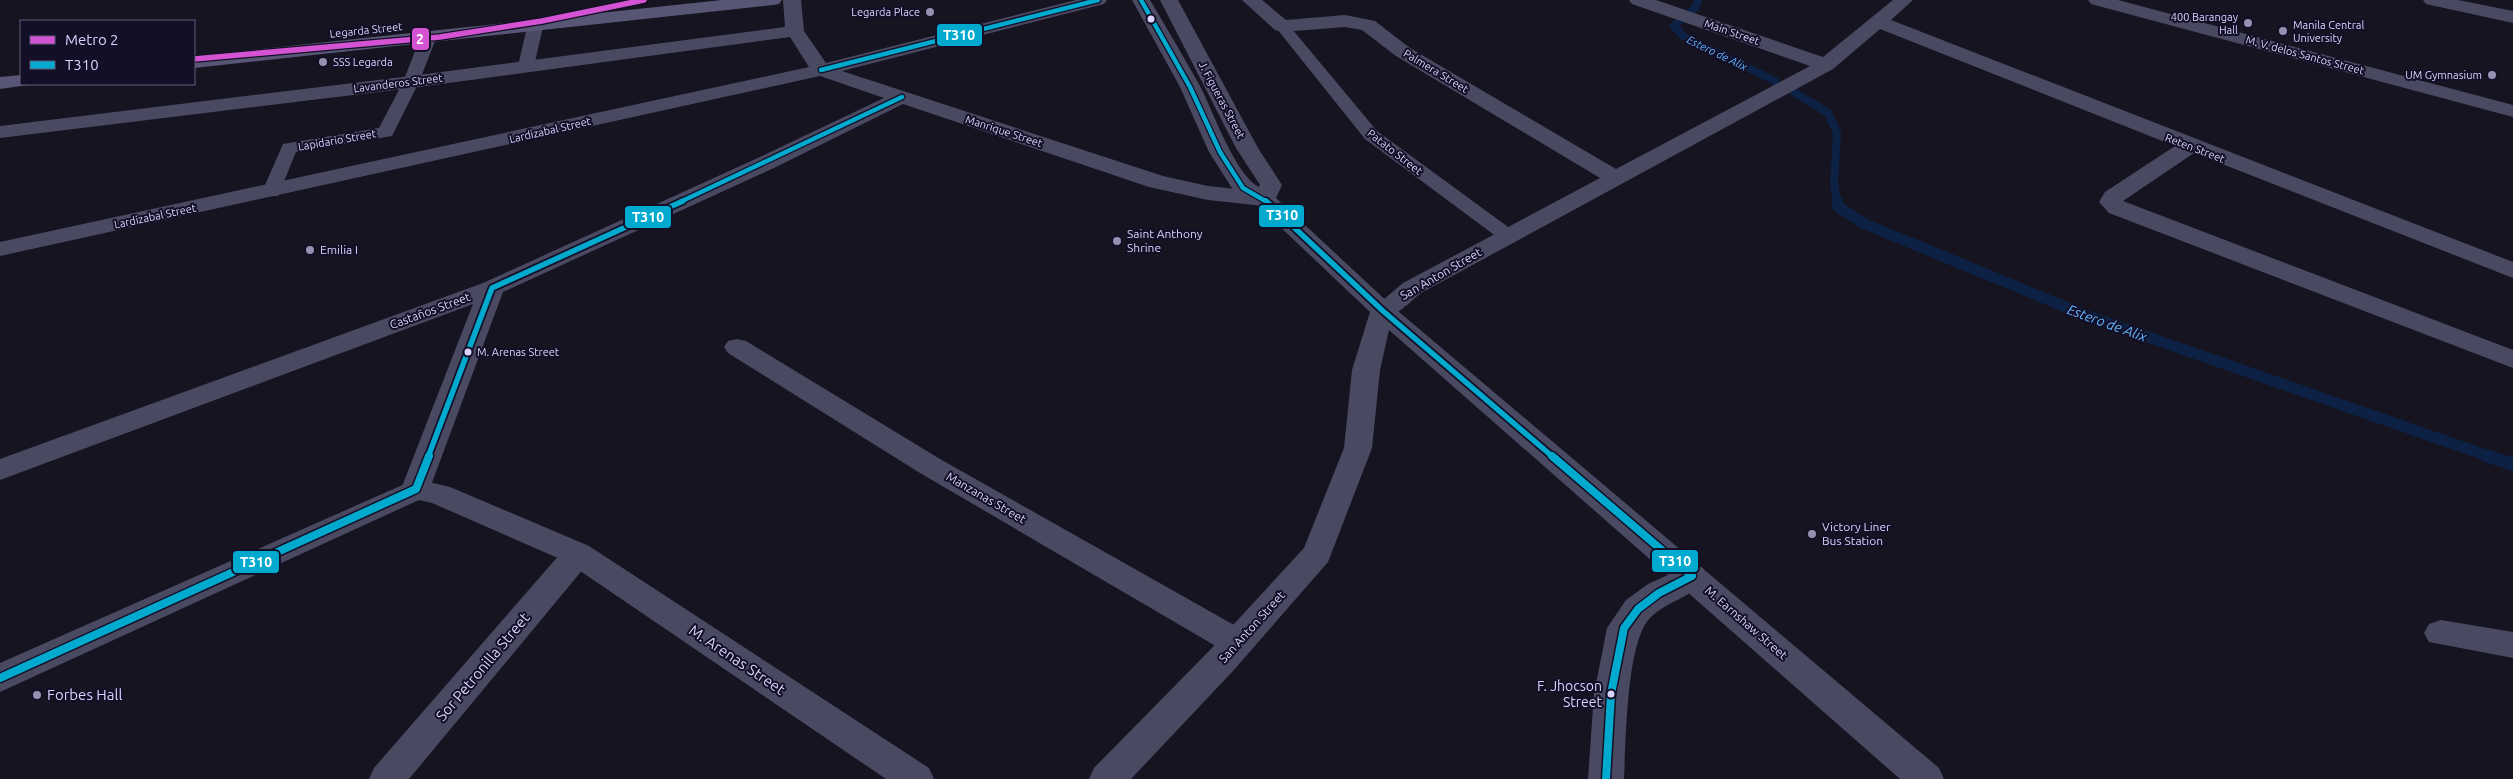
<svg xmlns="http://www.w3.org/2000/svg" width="2513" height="779" viewBox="0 0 2513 779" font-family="Ubuntu,sans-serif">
<rect width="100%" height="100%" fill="#161421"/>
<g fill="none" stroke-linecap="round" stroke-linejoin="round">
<path stroke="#0d2144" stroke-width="8" d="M1689,13L1695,8L1698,0
M1683,18L1674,26L1683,36L1775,81
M1794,92L1828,113L1837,133L1834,184L1837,202"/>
<path stroke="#0d2144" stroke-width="11" d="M1837,201L1838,207L1865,224L2085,315L2491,457"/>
<path stroke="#0d2144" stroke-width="13" d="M2487,456L2513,464"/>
<path fill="#4a4962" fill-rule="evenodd" d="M1282,21L1287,23L1377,131L1515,232L1518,236L1515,240H1501L1365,139L1277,29L1274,26L1277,23Z
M535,22L543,27L534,66L526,71L518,66L527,27Z
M429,31L437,36L419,82L392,136L296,152L278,196H264L262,192L283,144L379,128L403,82L421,36Z"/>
<path fill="#4a4962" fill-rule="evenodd" d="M783,0H801L804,31L826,63L1076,0H1107L1104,4L842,71L1163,176L1208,186L1264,192L1272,194L1275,199L1272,204L1264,206L1208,200L1149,187L903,104L776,167L503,292L427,496L416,499L405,496L401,489L473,304L0,480V459L483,283L760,157L884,98L820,76L0,256V242L809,67L790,37L411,88L0,138V126L411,76L785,27Z
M1242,0H1262L1286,20L1345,15L1375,21L1410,48L1616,169L1810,66L1632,4L1629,0H1656L1823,57L1893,0H1913L1891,20L2513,262V278L2194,153L2123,201L2513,350V368L2109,213L2099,202L2105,192L2175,146L1880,29L1833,69L1421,293C1406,305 1394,321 1374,316L1370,311L1403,283L1600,178L1396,56L1362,30L1345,27L1282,32L1275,30Z
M2088,0H2118L2513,105V117L2091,4Z
M2423,0H2458L2513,11V23L2426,4Z
M737,339L746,341L940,459L1250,634L1255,643L1250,652L1238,656L1226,652L920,473L728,353L724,347L728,341Z
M578,542L589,546L594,554L589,562L409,779H369L374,768L567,546Z
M1692,564L1703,568L1708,576C1697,596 1666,601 1650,618C1626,642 1626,744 1624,779H1588L1594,694L1607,628L1626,600L1648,584Z
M2441,620L2513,632V658L2429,642L2424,633L2429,624Z"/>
<path fill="#4a4962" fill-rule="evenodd" d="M1132,0H1150C1167,29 1184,57 1200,86C1213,111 1235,175 1259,187L1260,185L1236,148L1160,0H1178L1258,148L1282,185L1276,198L1392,306L1939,768L1944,779H1900L1389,330L1380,370L1372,448L1328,562L1233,671L1131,779H1089L1094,768L1209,651L1304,548L1344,448L1352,370L1370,312L1256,204L1235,193L1209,152L1180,87Z
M416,479L450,487L589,546L929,768L934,779H886L567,562L432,503L419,500L0,692V663Z"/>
<path fill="#575674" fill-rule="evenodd" d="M722,0H782L779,4L773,5L194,68V56Z
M21,75V84H29L28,85L0,89V77Z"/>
<g stroke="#130f26" stroke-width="7">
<path id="bus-1-far2" d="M1141,0L1190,87L1220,152L1243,188L1267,202
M821,70L1098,0
M680,202L902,97"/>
</g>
<g stroke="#130f26" stroke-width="9">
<path id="bus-1-far1" d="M1266,201L1383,311L1553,457
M428,457L492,288L683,201"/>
</g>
<g stroke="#130f26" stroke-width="11">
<path id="bus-1" d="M1552,456L1692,576L1659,593L1638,609L1624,628L1611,694L1606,779
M0,678L416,489L429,456"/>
</g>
<use href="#bus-1-far2" stroke="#00a9ce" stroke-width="4.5"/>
<use href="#bus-1-far1" stroke="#00a9ce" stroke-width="5.5"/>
<use href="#bus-1" stroke="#00a9ce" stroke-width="8"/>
<g stroke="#130f26" stroke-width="8">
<path id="metro-1" d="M194,59L440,37L542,21L644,0"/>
</g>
<use href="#metro-1" stroke="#d353d3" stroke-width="5.5"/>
</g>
<g fill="#9591b1" stroke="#130f26" stroke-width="2">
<circle cx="930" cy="12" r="5"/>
<circle cx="2248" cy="23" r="5"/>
<circle cx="2283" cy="31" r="5"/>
<circle cx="323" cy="62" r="5"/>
<circle cx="2492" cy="75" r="5"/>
<circle cx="1117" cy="241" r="5"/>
<circle cx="310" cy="250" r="5"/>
<circle cx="1812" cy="534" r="5"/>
<circle cx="37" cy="695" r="5"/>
</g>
<g fill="#d9d4ff" stroke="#130f26" stroke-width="2">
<circle cx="1151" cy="19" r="4.5"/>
<circle cx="468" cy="352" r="4.5"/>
<circle cx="1611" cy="694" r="4.5"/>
</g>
<g text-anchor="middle" stroke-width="4" stroke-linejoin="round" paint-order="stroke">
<g font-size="11" fill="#d9d4ff" stroke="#130f26" text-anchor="end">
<text x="920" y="16">Legarda Place</text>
<text x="2238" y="21">400 Barangay<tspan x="2238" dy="13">Hall</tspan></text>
<text x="2293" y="29" text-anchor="start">Manila Central<tspan x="2293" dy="13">University</tspan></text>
<text x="333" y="66" text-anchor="start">SSS Legarda</text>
<text x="2482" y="79">UM Gymnasium</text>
</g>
<g font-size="11" fill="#d9d4ff" stroke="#130f26">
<text transform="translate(366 30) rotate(-6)" y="4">Legarda Street</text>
<text transform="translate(1732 32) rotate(19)" y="4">Main Street</text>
<text transform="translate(2305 55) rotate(15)" y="4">M. V. delos Santos Street</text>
<text transform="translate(1436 71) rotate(31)" y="4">Palmera Street</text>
<text transform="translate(398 83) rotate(-7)" y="4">Lavanderos Street</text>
<text transform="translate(1222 100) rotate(62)" y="4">J. Figueras Street</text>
<text transform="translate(550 130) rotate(-13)" y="4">Lardizabal Street</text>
<text transform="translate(1004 131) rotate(18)" y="4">Manrique Street</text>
<text transform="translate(337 140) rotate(-10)" y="4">Lapidario Street</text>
<text transform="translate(2195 148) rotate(21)" y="4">Reten Street</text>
<text transform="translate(1395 152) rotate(38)" y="4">Patato Street</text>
<text transform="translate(155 216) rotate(-12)" y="4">Lardizabal Street</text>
</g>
<g font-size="11" font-style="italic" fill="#62b6ff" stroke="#130f26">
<text transform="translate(1717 53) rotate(26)" y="4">Estero de Alix</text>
</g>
<g font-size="11" fill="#d9d4ff" stroke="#130f26" text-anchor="start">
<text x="477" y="356">M. Arenas Street</text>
</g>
<g font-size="12" fill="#d9d4ff" stroke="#130f26" text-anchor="start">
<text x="1127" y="238">Saint Anthony<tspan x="1127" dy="14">Shrine</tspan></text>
<text x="320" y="254">Emilia I</text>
<text x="1822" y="531">Victory Liner<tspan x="1822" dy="14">Bus Station</tspan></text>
</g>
<g font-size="12" fill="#d9d4ff" stroke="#130f26">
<text transform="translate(1441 274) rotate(-30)" y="4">San Anton Street</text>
<text transform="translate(430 311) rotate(-20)" y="4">Castaños Street</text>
<text transform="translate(986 498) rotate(30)" y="4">Manzanas Street</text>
<text transform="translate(1746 623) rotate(41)" y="4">M. Earnshaw Street</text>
<text transform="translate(1252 627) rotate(-48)" y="4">San Anton Street</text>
</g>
<g font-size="14" font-style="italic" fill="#62b6ff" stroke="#130f26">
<text transform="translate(2107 323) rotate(20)" y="5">Estero de Alix</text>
</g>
<g font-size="14" fill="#d9d4ff" stroke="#130f26" text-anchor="end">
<text x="1602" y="691">F. Jhocson<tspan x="1602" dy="16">Street</tspan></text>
</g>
<g font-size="15" fill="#d9d4ff" stroke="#130f26">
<text transform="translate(737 660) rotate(34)" y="5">M. Arenas Street</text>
<text transform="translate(483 667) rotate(-50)" y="5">Sor Petronilla Street</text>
</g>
<g font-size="15" fill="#d9d4ff" stroke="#130f26" text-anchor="start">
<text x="47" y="700">Forbes Hall</text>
</g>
</g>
<g stroke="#130f26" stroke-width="2">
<rect x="936" y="23" width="47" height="24" rx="5" fill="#00a9ce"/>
<rect x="411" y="27" width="19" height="24" rx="5" fill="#d353d3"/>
<rect x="1258" y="204" width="47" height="24" rx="5" fill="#00a9ce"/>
<rect x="624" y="205" width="48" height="24" rx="5" fill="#00a9ce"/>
<rect x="1651" y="549" width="48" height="24" rx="5" fill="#00a9ce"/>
<rect x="232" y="550" width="48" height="24" rx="5" fill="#00a9ce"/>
</g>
<g font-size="14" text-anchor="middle" font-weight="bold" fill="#fff">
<text x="959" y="40">T310</text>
<text x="420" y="44">2</text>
<text x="1282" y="220">T310</text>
<text x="648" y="222">T310</text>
<text x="1675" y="566">T310</text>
<text x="256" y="567">T310</text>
</g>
<rect x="20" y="20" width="175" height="65" fill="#130f26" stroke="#625e7d"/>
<rect x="30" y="36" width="25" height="8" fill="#d353d3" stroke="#625e7d"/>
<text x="65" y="45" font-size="15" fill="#d9d4ff">Metro 2</text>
<rect x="30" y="61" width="25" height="8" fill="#00a9ce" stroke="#625e7d"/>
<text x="65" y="70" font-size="15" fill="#d9d4ff">T310</text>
</svg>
